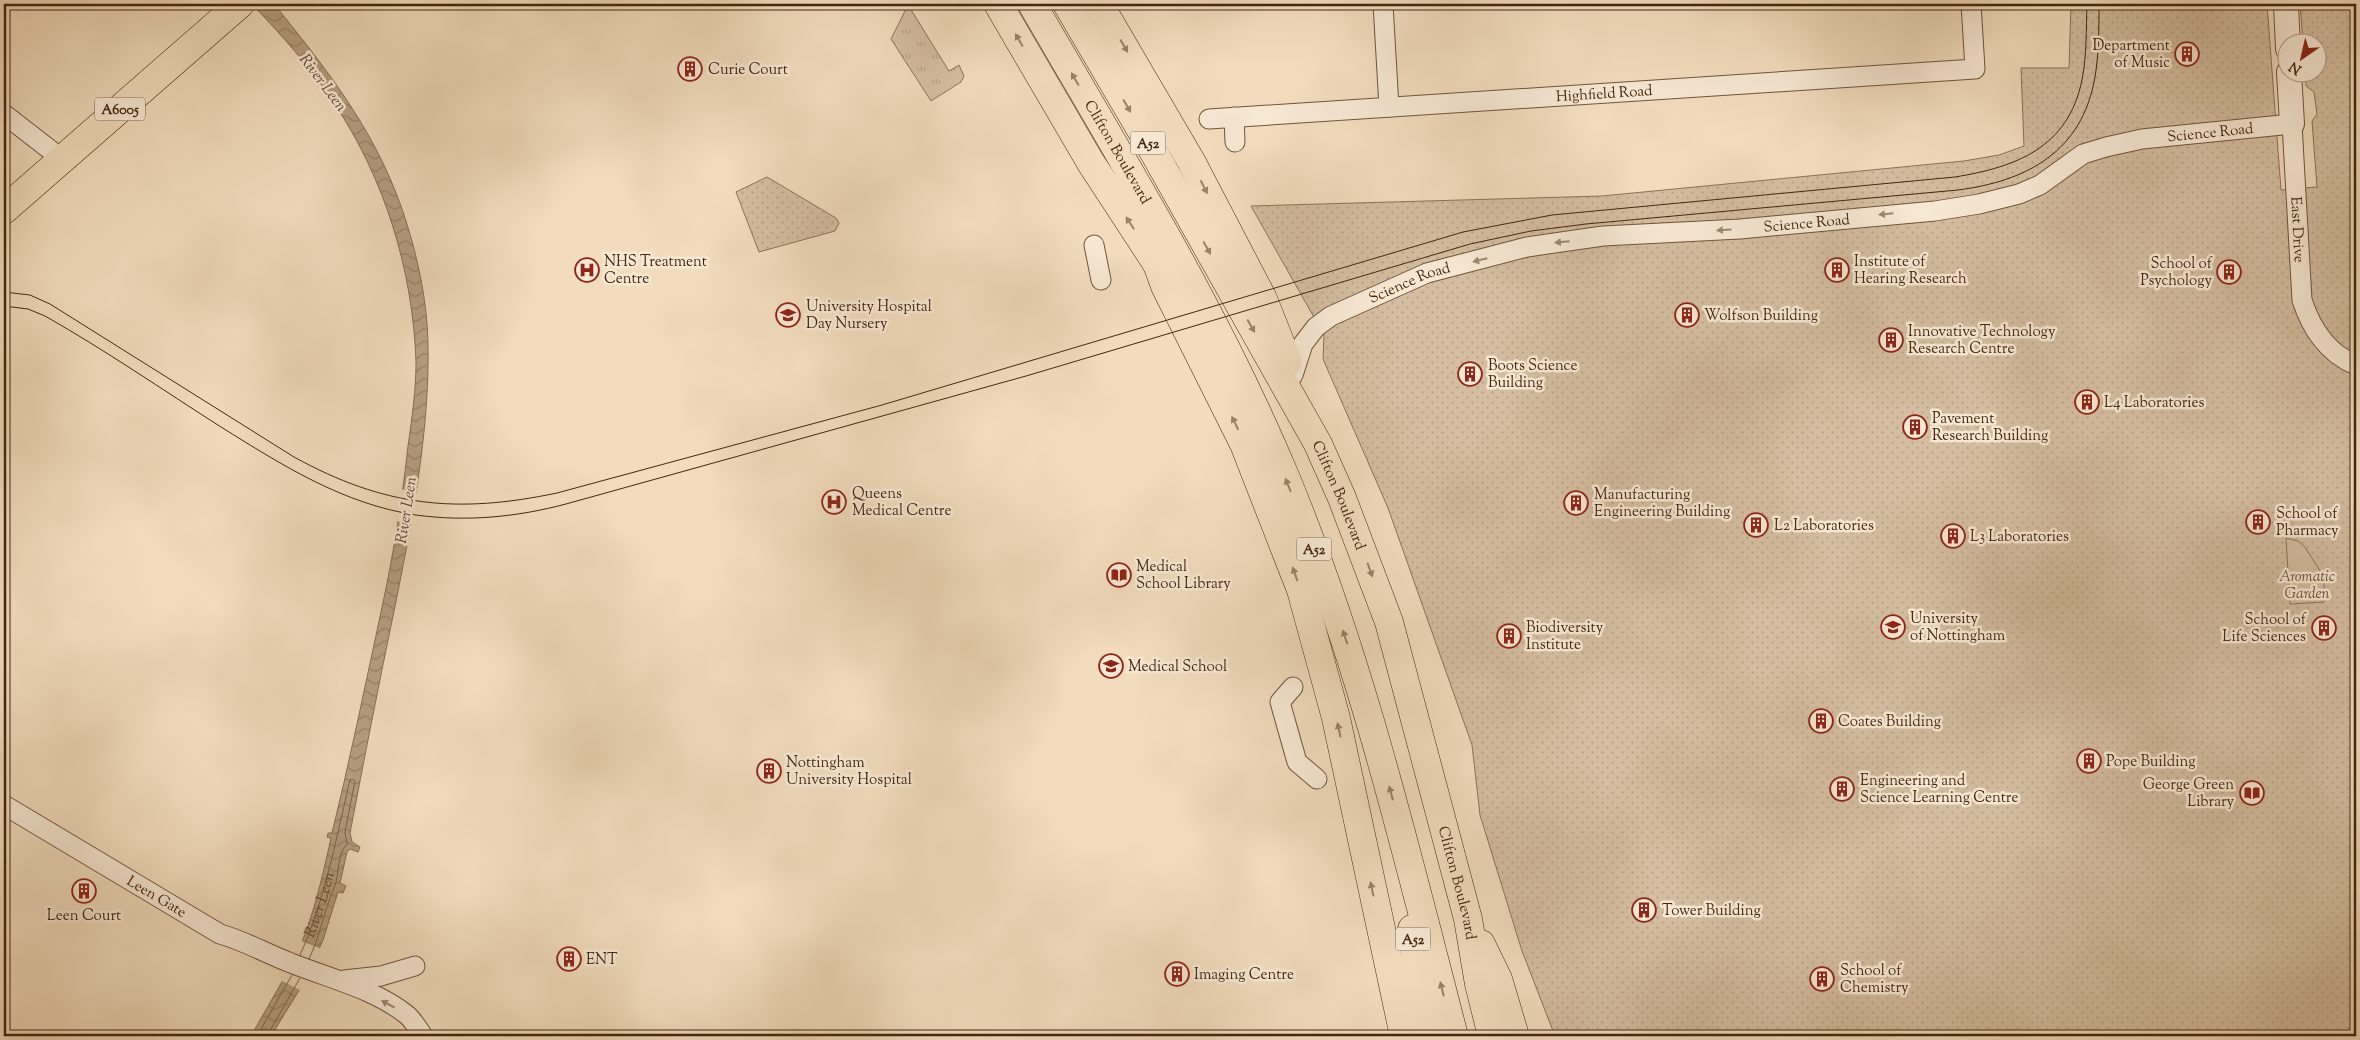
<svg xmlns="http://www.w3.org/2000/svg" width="2360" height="1040" viewBox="0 0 2360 1040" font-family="'Sorts Mill Goudy',serif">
<defs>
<pattern id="grass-tufts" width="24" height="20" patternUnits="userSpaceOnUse" patternTransform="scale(1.25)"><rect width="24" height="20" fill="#d4bda0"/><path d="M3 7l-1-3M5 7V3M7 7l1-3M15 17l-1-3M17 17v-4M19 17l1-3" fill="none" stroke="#b7a289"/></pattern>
<pattern id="park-dots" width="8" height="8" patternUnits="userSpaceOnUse" patternTransform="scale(1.25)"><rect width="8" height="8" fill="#d4bda0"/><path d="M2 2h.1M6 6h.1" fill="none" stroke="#b7a289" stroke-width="1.8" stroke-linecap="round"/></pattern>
<pattern id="water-waves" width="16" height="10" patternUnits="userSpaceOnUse" patternTransform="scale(1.25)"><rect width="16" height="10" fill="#b79e82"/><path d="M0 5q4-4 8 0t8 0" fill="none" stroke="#968169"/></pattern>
</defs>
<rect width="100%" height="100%" fill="#f2dcbd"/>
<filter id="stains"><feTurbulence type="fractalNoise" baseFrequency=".004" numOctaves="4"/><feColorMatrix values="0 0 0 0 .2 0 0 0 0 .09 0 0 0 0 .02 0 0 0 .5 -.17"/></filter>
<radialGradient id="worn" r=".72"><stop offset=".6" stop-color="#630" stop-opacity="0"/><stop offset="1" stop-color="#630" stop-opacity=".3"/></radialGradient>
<path fill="url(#grass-tufts)" stroke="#8c7258" d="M908,5L949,71L959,65L964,76L961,82L931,101L891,39Z"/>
<path fill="url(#park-dots)" stroke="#8c7258" d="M2071,4H2267L2281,190L2317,187L2312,121L2317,114L2314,92L2306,86L2305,73L2318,72V42H2303L2300,4H2356V1036H1555L1522,951L1480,815L1472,745L1388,508L1323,359L1324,335L1251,206L1602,196L1964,161L1999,155L2024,146L2021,68H2069Z
M767,177L836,218L839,223L835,231L759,252L736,192Z"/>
<path fill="#d4bda0" stroke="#8c7258" d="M2286,538L2298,541L2305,547L2324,577V602L2290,604Z"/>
<path fill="url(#water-waves)" stroke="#896e54" d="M252,4H274C329,72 379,135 406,221C418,259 427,301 428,342C430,433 411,527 393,616C378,688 364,760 350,833L352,842L360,847L358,852L350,849L347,852L340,883L346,886L343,893L338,892L323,940L303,984L271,1036H251C263,1015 275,994 287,973C310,933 321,883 331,838L327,837L328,833H332C350,760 365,686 381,612C393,557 402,502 408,446C412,418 416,390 416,362C413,271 385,179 334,103C311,67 281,35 252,4Z"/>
<path fill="#f2dcbd" d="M401,489L418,493L413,525L397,521Z
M299,940L322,949L302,991L280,980Z"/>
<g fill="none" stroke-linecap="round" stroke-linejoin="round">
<g stroke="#7e6249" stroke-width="1">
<path id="s1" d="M300,955C325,900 336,839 350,780L353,779L355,781L345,832L347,844C336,856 340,875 334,888C324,911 320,936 309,959"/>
<path d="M257,1036L292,975"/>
<path d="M267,1036L300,978"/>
</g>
<g stroke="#70543b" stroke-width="21">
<g id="minor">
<path d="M1383,4L1389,107"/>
<path d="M4,114L62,159"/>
<path d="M1234,117L1235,142"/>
<path id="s2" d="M1209,119L1975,69L1971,4"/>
<path d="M1094,245L1101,280"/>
<path id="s3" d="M1293,375L1303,344L1316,327L1331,316L1427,273L1527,247L1603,236L1740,229L1935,211L1979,204L2019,194L2040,185L2083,154L2106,147L2142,139L2292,124L2302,300C2311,328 2328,354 2356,365"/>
<path d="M1293,687L1280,702L1297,762L1317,779"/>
<path id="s4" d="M4,805L220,934C245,941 267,954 291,963C328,978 375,989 407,1015C413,1020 418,1029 423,1036"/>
<path d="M344,980L381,976L415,966"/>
</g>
</g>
<g stroke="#70543b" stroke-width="26">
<path id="tertiary" d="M2286,4L2288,49
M2289,72L2292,124"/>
</g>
<g stroke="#442610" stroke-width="29">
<path id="primary" d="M4,210L240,4"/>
</g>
<g stroke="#442610" stroke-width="29">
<g id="trunk">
<path d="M998,4L1091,163L1157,264L1170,278"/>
<path id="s5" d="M1032,4C1121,158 1216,311 1285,476C1360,657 1405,847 1454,1036"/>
<path id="s6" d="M1067,4L1148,142L1318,444L1342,498L1389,622L1468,919L1479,984L1492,1036"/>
<path d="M1099,4L1191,161L1263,299L1288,362"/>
<path d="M1157,264L1165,286L1244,444L1301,590L1336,718L1404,1036"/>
<path d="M1412,929L1417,980L1430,1036"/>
<path d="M1481,944L1498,979L1515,1036"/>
</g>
</g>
<use href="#minor" stroke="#f7e8d4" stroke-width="19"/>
<use href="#tertiary" stroke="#f7e8d4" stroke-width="24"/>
<use href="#primary" stroke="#f2dcbd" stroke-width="28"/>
<use href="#trunk" stroke="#f2dcbd" stroke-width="28"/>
<path stroke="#442610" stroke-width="1" d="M4,292L30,295L50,304L294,457C385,507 457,514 557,493L882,405L1463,232L1552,215L1955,177C2016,167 2068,148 2082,80C2087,55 2086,29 2087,4
M4,306L28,309L45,316C105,350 163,390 221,427C282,465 343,504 416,515C467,522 517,517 566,504L1026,376L1470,244L1531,231L1586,224L1958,190C2027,181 2082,152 2095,77C2099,53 2099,28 2099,4"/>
</g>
<defs><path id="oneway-solid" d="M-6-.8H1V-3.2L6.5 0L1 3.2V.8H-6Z" transform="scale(1.25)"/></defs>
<g fill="#9b8166">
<use href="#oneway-solid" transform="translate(1019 40) rotate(-120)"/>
<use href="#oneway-solid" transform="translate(1124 46) rotate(60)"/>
<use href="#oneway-solid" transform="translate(1075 79) rotate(-120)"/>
<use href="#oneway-solid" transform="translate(1127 106) rotate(60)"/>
<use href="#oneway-solid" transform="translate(1204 187) rotate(63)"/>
<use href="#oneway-solid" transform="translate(1130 223) rotate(-123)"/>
<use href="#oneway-solid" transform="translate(1207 248) rotate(61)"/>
<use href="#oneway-solid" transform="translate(1251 326) rotate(61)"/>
<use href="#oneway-solid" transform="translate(1235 423) rotate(-116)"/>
<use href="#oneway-solid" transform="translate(1288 485) rotate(-112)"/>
<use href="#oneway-solid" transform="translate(1370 570) rotate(70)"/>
<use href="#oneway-solid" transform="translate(1295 574) rotate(-110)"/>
<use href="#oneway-solid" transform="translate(1345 637) rotate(-108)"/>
<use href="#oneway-solid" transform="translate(1339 730) rotate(-102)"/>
<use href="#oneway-solid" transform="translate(1391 793) rotate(-105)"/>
<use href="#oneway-solid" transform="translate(1372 889) rotate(-102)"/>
<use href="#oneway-solid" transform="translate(1442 989) rotate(-104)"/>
</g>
<g fill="#9e8772">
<use href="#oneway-solid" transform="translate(1886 214) rotate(174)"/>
<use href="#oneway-solid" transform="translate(1724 230) rotate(177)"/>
<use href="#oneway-solid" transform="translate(1562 242) rotate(175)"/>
<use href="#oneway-solid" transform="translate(1480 260) rotate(166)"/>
<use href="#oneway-solid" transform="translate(388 1004) rotate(-152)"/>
</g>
<defs>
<g id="building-ring" transform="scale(1.25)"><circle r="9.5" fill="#f7e8d4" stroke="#8f2418" stroke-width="1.5"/><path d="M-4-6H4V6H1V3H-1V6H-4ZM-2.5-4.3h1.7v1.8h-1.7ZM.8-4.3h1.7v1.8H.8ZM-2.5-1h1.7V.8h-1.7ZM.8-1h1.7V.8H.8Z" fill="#8f2418"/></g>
<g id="hospital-ring" transform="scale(1.25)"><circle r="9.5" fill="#f7e8d4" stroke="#8f2418" stroke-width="1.5"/><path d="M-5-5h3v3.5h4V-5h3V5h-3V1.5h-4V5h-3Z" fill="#8f2418"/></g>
<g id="school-ring" transform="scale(1.25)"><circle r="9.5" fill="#f7e8d4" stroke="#8f2418" stroke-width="1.5"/><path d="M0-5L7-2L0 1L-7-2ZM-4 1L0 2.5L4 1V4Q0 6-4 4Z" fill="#8f2418"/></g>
<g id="library-ring" transform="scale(1.25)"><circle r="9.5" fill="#f7e8d4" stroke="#8f2418" stroke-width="1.5"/><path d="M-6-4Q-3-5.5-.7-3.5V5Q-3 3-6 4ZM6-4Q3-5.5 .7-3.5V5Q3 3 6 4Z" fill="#8f2418"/></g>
<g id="university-ring" transform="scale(1.25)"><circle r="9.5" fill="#f7e8d4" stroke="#8f2418" stroke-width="1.5"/><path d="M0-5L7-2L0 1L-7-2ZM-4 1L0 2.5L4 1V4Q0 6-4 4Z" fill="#8f2418"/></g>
</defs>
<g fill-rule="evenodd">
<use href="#building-ring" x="2187" y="54"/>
<use href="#building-ring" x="690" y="69"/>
<use href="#hospital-ring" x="587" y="270"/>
<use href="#building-ring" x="1837" y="270"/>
<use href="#building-ring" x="2229" y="272"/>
<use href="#school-ring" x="788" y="315"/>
<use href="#building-ring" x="1687" y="315"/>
<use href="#building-ring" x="1891" y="340"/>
<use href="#building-ring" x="1470" y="374"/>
<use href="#building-ring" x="2087" y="402"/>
<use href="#building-ring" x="1915" y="427"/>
<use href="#hospital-ring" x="834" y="502"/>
<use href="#building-ring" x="1576" y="503"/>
<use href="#building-ring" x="2258" y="522"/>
<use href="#building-ring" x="1756" y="525"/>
<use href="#building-ring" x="1953" y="536"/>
<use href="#library-ring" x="1119" y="575"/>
<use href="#university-ring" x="1893" y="627"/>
<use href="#building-ring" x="2324" y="628"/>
<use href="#building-ring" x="1509" y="636"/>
<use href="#university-ring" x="1111" y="666"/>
<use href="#building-ring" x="1821" y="721"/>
<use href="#building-ring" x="2089" y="761"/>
<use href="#building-ring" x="769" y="771"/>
<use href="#building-ring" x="1842" y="789"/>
<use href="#library-ring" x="2252" y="793"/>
<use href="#building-ring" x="84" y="891"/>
<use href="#building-ring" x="1644" y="910"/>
<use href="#building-ring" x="569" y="959"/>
<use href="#building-ring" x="1177" y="974"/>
<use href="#building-ring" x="1822" y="979"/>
</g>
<g text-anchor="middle" stroke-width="5" stroke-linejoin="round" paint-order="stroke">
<g fill="#f7e8d4" stroke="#7a604b" stroke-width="1">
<rect x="95" y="97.5" width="50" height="23" rx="4"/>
<rect x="1130.5" y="131.5" width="35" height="23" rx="4"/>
<rect x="1296.5" y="537.5" width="35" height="23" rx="4"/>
<rect x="1395.5" y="927.5" width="35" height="23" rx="4"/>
</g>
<g font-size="14" font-weight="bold" fill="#442610">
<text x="120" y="114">A6005</text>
<text x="1148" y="148">A52</text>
<text x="1314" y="554">A52</text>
<text x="1413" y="944">A52</text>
</g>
<g font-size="15" fill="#442610" stroke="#f7e8d4" text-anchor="start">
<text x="2170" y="50" text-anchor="end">Department<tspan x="2170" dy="17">of Music</tspan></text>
<text x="708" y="74">Curie Court</text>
<text x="604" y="266">NHS Treatment<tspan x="604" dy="17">Centre</tspan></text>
<text x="1854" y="266">Institute of<tspan x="1854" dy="17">Hearing Research</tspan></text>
<text x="2212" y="268" text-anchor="end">School of<tspan x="2212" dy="17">Psychology</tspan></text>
<text x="806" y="311">University Hospital<tspan x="806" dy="17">Day Nursery</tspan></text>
<text x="1704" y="320">Wolfson Building</text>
<text x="1908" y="336">Innovative Technology<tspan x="1908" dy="17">Research Centre</tspan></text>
<text x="1488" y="370">Boots Science<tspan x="1488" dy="17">Building</tspan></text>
<text x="2104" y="407">L4 Laboratories</text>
<text x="1932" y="423">Pavement<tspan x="1932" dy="17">Research Building</tspan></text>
<text x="852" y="498">Queens<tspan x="852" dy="17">Medical Centre</tspan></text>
<text x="1594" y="499">Manufacturing<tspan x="1594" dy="17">Engineering Building</tspan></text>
<text x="2276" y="518">School of<tspan x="2276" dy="17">Pharmacy</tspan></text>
<text x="1774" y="530">L2 Laboratories</text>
<text x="1970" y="541">L3 Laboratories</text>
<text x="1136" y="571">Medical<tspan x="1136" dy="17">School Library</tspan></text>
<text x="1910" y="623">University<tspan x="1910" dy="17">of Nottingham</tspan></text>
<text x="2306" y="624" text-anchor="end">School of<tspan x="2306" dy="17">Life Sciences</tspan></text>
<text x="1526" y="632">Biodiversity<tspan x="1526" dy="17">Institute</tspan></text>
<text x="1128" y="671">Medical School</text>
<text x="1838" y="726">Coates Building</text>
<text x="2106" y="766">Pope Building</text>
<text x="786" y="767">Nottingham<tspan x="786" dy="17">University Hospital</tspan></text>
<text x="1860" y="785">Engineering and<tspan x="1860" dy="17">Science Learning Centre</tspan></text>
<text x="2234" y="789" text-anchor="end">George Green<tspan x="2234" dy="17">Library</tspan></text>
<text x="1662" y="915">Tower Building</text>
<text x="84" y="920" text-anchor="middle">Leen Court</text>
<text x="586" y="964">ENT</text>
<text x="1840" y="975">School of<tspan x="1840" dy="17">Chemistry</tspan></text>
<text x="1194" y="979">Imaging Centre</text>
</g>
<g font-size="15" fill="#442610" stroke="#f7e8d4">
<text dy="5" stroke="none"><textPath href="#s2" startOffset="396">Highfield Road</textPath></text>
<text dy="5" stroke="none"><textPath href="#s3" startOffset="982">Science Road</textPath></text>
<text dy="5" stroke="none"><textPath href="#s5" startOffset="171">Clifton Boulevard</textPath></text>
<text dy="5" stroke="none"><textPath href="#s3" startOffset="562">Science Road</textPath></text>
<text dy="5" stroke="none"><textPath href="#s3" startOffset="1170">East Drive</textPath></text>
<text dy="5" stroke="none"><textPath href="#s3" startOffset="158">Science Road</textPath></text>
<text dy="5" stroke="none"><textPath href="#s6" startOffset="562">Clifton Boulevard</textPath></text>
<text dy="5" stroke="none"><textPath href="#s6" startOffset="968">Clifton Boulevard</textPath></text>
<text dy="5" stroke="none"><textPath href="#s4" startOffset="178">Leen Gate</textPath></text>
</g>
<g font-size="15" font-style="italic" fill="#684c34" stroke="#f7e8d4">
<text x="2307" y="581">Aromatic<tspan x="2307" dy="17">Garden</tspan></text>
</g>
<g font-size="16" font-style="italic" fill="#664a32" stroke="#f7e8d4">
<text transform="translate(324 82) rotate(53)" y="6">River Leen</text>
<text transform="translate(405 510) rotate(-81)" y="6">River Leen</text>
<text dy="6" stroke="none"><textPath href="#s1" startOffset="54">River Leen</textPath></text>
</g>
</g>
<rect width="2360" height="1040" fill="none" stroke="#f2dcbd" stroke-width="20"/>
<rect x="5" y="5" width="2350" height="1030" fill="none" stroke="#442610" stroke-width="2.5"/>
<rect x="10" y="10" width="2340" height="1020" fill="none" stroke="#442610"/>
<g transform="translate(2302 58) rotate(214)"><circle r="24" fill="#f7e8d4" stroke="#af9a86"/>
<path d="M0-4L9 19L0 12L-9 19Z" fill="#8f2418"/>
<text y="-8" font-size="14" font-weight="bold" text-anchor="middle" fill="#442610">N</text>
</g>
<rect width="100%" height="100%" filter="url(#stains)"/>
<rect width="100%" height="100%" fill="url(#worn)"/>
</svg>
